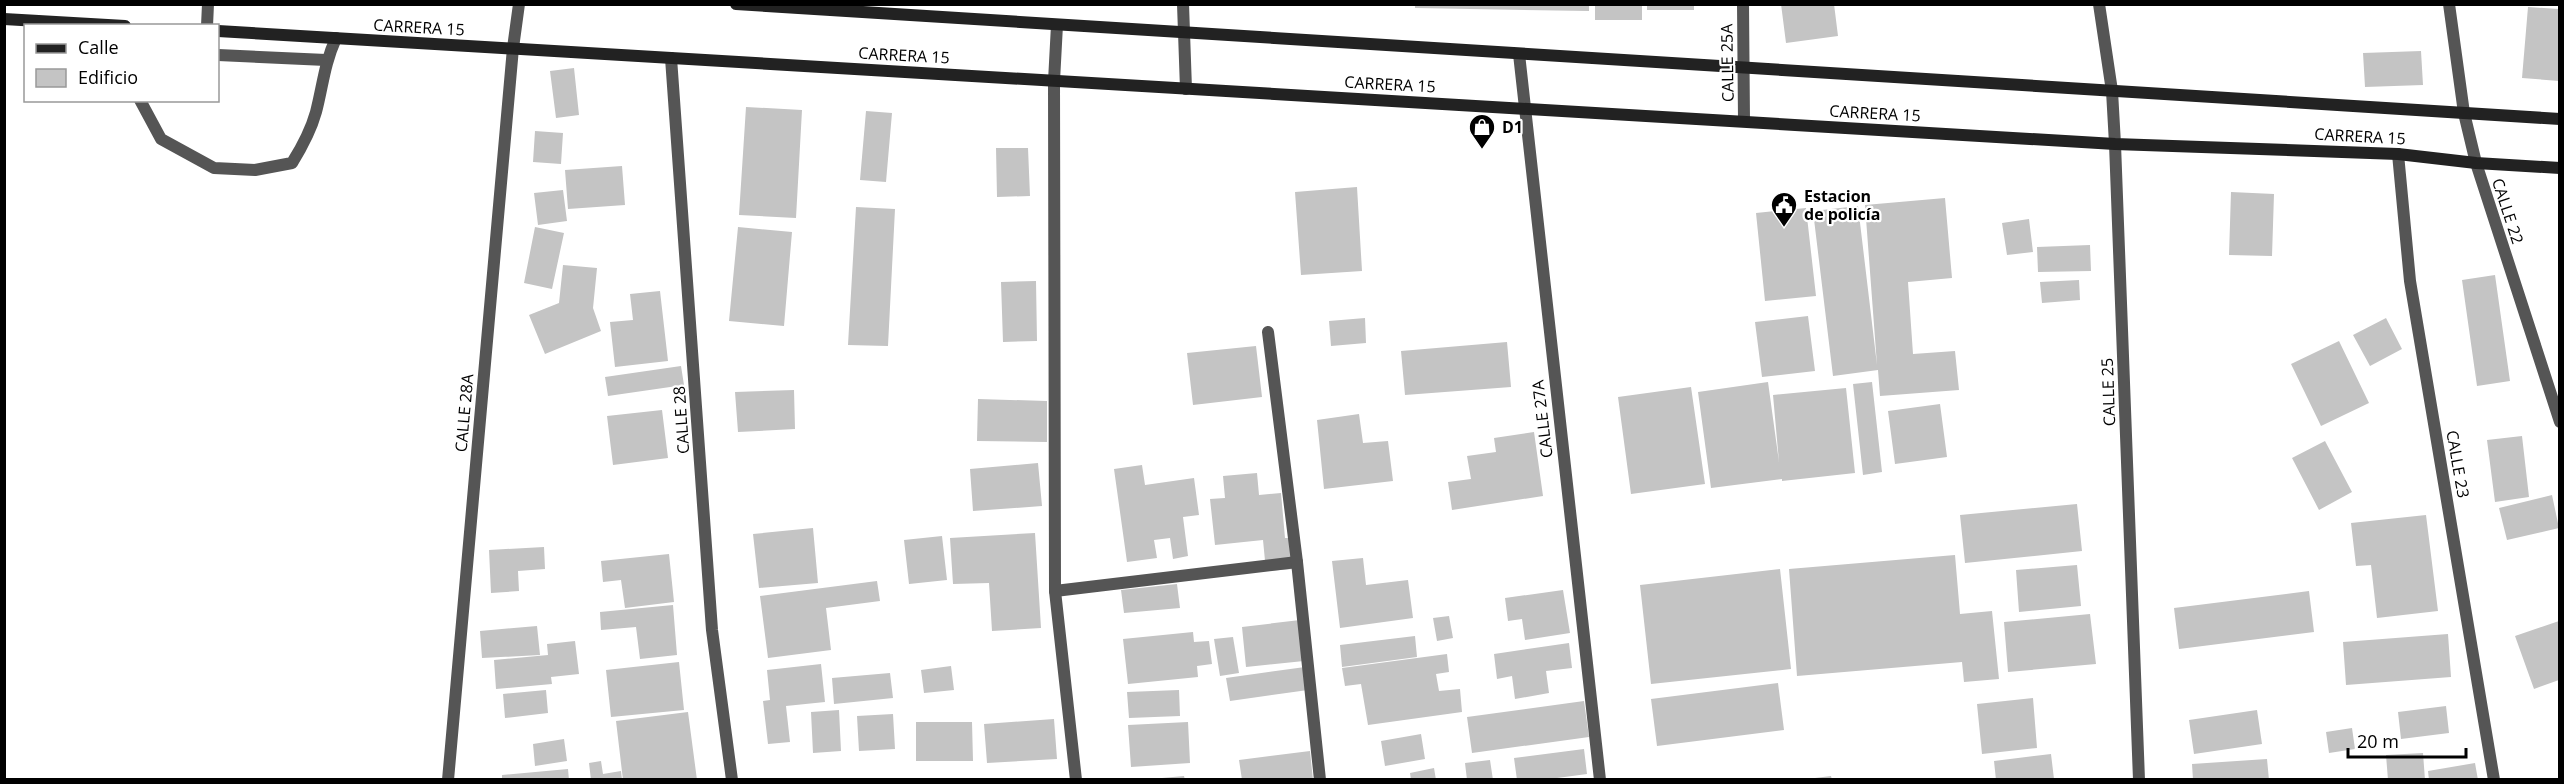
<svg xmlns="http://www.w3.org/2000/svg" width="2564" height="784" viewBox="0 0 2564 784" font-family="'Open Sans',sans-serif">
<rect width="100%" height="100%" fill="#fff"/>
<path fill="#c4c4c4" d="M1415,4H1589V11L1415,8Z
M1595,4H1642V20H1595Z
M1647,4H1694V10H1647Z
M1781,4H1834L1838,36L1786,43Z
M2528,7L2559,9V81L2522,78Z
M2421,51L2423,85L2365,87L2363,53Z
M574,68L579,115L556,118L550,71Z
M746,107L802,110L796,218L739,215Z
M866,111L892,113L886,182L860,180Z
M535,131L563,133L561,164L533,162Z
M996,148H1028L1030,196L997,197Z
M622,166L625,205L568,209L565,170Z
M1357,187L1362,271L1301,275L1295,192Z
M563,190L567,221L538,225L534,193Z
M2231,192L2274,194L2272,256L2229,255Z
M1945,198L1952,278L1908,282L1913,354L1955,351L1959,390L1880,396L1878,370L1833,376L1813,211L1858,206L1877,365L1865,205Z
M856,207L895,209L888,346L848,345Z
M1806,208L1816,296L1765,301L1756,213Z
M2029,219L2033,252L2007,255L2002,223Z
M535,227L564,233L552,289L524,283Z
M738,227L792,232L784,326L729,321Z
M2090,245L2091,271L2038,272L2037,247Z
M563,265L597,268L593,308L601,331L545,354L529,315L559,303Z
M2495,275L2510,381L2477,386L2462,280Z
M2079,280L2080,300L2042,303L2040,282Z
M1036,281L1037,341L1003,342L1001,282Z
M660,291L668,361L615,367L610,322L633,320L630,294Z
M1808,316L1815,371L1762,377L1755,322Z
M1365,318L1366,343L1331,346L1329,321Z
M2386,318L2402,349L2370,366L2353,335Z
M2339,341L2369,403L2321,426L2291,364Z
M1507,342L1511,387L1405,395L1401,351Z
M1256,346L1262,397L1193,405L1187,353Z
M681,366L684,385L608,396L605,377Z
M1768,382L1779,462L1773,395L1846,388L1855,473L1782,481V479L1711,488L1698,392Z
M1872,382L1882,472L1863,475L1853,384Z
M1691,387L1705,484L1631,494L1618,397Z
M794,390L795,429L738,432L735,392Z
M978,399L1047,401V442L977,441Z
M1940,404L1947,457L1895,464L1888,411Z
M662,410L668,458L613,465L607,416Z
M1359,414L1363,443L1388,441L1393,481L1324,489L1317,420Z
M1534,432L1543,496L1452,510L1448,482L1471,479L1467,456L1496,452L1494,438Z
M2522,436L2529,497L2495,502L2487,440Z
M2325,441L2352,492L2319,510L2292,458Z
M1038,463L1042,506L973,511L970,469Z
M1142,465L1145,485L1194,478L1199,515L1183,517L1188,556L1173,559L1170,538L1154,540L1157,558L1127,562L1114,469Z
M1257,473L1259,495L1281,493L1285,538H1290L1293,569L1266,571L1263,540L1215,545L1210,499L1225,498L1223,476Z
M2552,495L2559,528L2507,540L2499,508Z
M2077,504L2082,551L1965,563L1960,515Z
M2426,515L2438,611L2377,618L2371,565L2356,566L2351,523Z
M813,528L818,583L759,588L753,534Z
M1035,533L1041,628L992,631L989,583L953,584L950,538Z
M942,536L947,580L909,584L904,540Z
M544,547L545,569L518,571L519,591L491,593L489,550Z
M669,554L674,602L625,608L621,580L603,582L601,561Z
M1955,555L1960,614L1992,611L1999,679L1964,682L1962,662L1797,676L1789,569Z
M1363,558L1366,585L1408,580L1413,618L1340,628L1332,561Z
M2077,565L2081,606L2019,612L2016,570Z
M1780,569L1791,669L1651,684L1640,585Z
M877,581L880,601L826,608L831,650L768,658L760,596Z
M1177,584L1180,608L1124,613L1121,590Z
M1563,590L1570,633L1525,640L1522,619L1508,621L1505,598Z
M2309,591L2314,632L2179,649L2174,608Z
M673,605L677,655L640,659L636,627L601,630L600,612Z
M2090,614L2096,664L2008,672L2004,622Z
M1449,616L1453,638L1437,641L1433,618Z
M1300,620L1304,661L1246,667L1242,627Z
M2559,621V680L2534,689L2515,636Z
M537,626L540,655L482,658L480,631Z
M1193,632L1194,642L1209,641L1212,664L1197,666L1198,677L1128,684L1123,639Z
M2448,634L2451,677L2346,685L2343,642Z
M1415,636L1417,657L1342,667L1340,645Z
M1233,637L1239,673L1220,676L1214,639Z
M575,641L579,674L551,677L552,684L496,689L494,660L548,655L547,644Z
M1569,643L1572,668L1546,671L1549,693L1515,699L1512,676L1497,679L1494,654Z
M1447,654L1449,672L1436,674L1439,691L1460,689L1462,712L1368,725L1361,684L1345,686L1342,668Z
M679,662L684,710L611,717L606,670Z
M821,664L825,702L786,706L790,742L768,744L763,701L770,700L767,670Z
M951,666L954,690L924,693L921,670Z
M1305,667L1308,690L1230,701L1226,678Z
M890,673L893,698L834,704L832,678Z
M1778,683L1784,730L1657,746L1651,699Z
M546,690L548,713L505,718L503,694Z
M1179,690L1180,716L1129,718L1127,692Z
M2033,698L2037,748L1982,754L1977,704Z
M1584,701L1589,737L1472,753L1467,717Z
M2446,706L2449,733L2401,739L2398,712Z
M839,710L841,751L813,753L811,712Z
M2257,710L2262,744L2194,754L2189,720Z
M688,712L697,780H623L616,721Z
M893,714L895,749L859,751L857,716Z
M1054,719L1057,759L987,763L984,724Z
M916,722H972L973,761H916Z
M1188,722L1190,763L1131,767L1128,725Z
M2352,728L2355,749L2329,753L2326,732Z
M1421,734L1425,759L1385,766L1381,741Z
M564,739L567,761L535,766L533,744Z
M1584,749L1587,774L1542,780H1517L1514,758Z
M1310,751L1313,780H1242L1239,760Z
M2423,753L2425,780H2388L2386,755Z
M2051,754L2054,779L1996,780L1994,761Z
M2267,759L2269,780H2193L2192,764Z
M1490,760L1493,780H1467L1465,763Z
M601,761L603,774L621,771L622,780H591L589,763Z
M2475,763L2478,780H2429L2428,771Z
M1434,768L1436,780H1411L1410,773Z
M568,769L569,780H502V775Z
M1184,776L1185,780H1163L1162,778Z
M1831,776L1832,780H1815V778Z"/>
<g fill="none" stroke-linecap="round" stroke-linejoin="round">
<path stroke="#555" stroke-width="12" d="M218,55L326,60
M140,100L161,139L214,168L255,170L292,163C302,147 311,130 316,112C323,85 324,65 336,38
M1055,591L1297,562"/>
<path stroke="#555" stroke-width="12" d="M1183,4L1186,89
M1743,4L1744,121
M2099,4L2112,91L2115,144L2139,780
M2449,4L2464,113L2476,163L2560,422
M1057,25L1054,81L1055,591L1076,780
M207,26L208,4
M1519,54L1600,780
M671,58L712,630L732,780
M2398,154L2410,281L2494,780
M1268,332L1297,562L1320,780
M448,780L513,48L519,4"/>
<path stroke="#222" stroke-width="12" d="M736,4L2560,119
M4,19L125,26
M218,31L2115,144L2398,154L2476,163L2560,168"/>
</g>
<defs>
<g id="shop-pin" transform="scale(1.35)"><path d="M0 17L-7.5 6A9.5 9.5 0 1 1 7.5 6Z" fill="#000" stroke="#fff"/><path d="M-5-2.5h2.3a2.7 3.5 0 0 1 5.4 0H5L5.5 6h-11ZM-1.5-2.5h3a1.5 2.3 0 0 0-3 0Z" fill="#fff"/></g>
<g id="civic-pin" transform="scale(1.35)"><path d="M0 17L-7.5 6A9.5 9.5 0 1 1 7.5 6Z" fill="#000" stroke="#fff"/><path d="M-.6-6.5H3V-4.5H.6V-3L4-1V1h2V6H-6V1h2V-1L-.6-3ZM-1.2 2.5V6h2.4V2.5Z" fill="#fff"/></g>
</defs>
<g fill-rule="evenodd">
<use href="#shop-pin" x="1482" y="127"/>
<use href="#civic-pin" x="1784" y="205"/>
</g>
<g text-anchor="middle" stroke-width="4.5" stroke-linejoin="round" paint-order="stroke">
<g font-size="16" fill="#000" stroke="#fff">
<text transform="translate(419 27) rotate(3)" y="6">CARRERA 15</text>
<text transform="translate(904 55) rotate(3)" y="6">CARRERA 15</text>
<text transform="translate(1727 63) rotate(-91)" y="6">CALLE 25A</text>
<text transform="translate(1390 84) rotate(3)" y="6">CARRERA 15</text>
<text transform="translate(1875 113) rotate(3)" y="6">CARRERA 15</text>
<text transform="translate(2360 136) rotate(3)" y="6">CARRERA 15</text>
<text transform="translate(2508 211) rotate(72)" y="6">CALLE 22</text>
<text transform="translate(2108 392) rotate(-92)" y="6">CALLE 25</text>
<text transform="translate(464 413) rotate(-85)" y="6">CALLE 28A</text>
<text transform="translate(1542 419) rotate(-97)" y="6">CALLE 27A</text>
<text transform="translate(681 420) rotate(-94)" y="6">CALLE 28</text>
<text transform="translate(2458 464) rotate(80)" y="6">CALLE 23</text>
</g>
<g font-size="16" font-weight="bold" fill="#000" stroke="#fff" text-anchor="start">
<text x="1502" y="133">D1</text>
<text x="1804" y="202">Estacion<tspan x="1804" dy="18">de policía</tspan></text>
</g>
</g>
<rect width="2564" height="784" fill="none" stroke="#000000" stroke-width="12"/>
<rect x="24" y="24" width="195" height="78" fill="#ffffff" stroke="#999999" stroke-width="1.5"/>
<rect x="36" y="44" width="30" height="9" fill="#222222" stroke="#999999" stroke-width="1.5"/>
<text x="78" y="54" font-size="18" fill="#000000">Calle</text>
<rect x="36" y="69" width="30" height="18" fill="#c4c4c4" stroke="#999999" stroke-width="1.5"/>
<text x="78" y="84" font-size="18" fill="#000000">Edificio</text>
<path d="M2348 748v9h118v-9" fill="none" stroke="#000000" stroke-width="3"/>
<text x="2357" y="748" font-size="18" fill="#000000" stroke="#ffffff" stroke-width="4.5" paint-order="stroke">20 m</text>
</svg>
